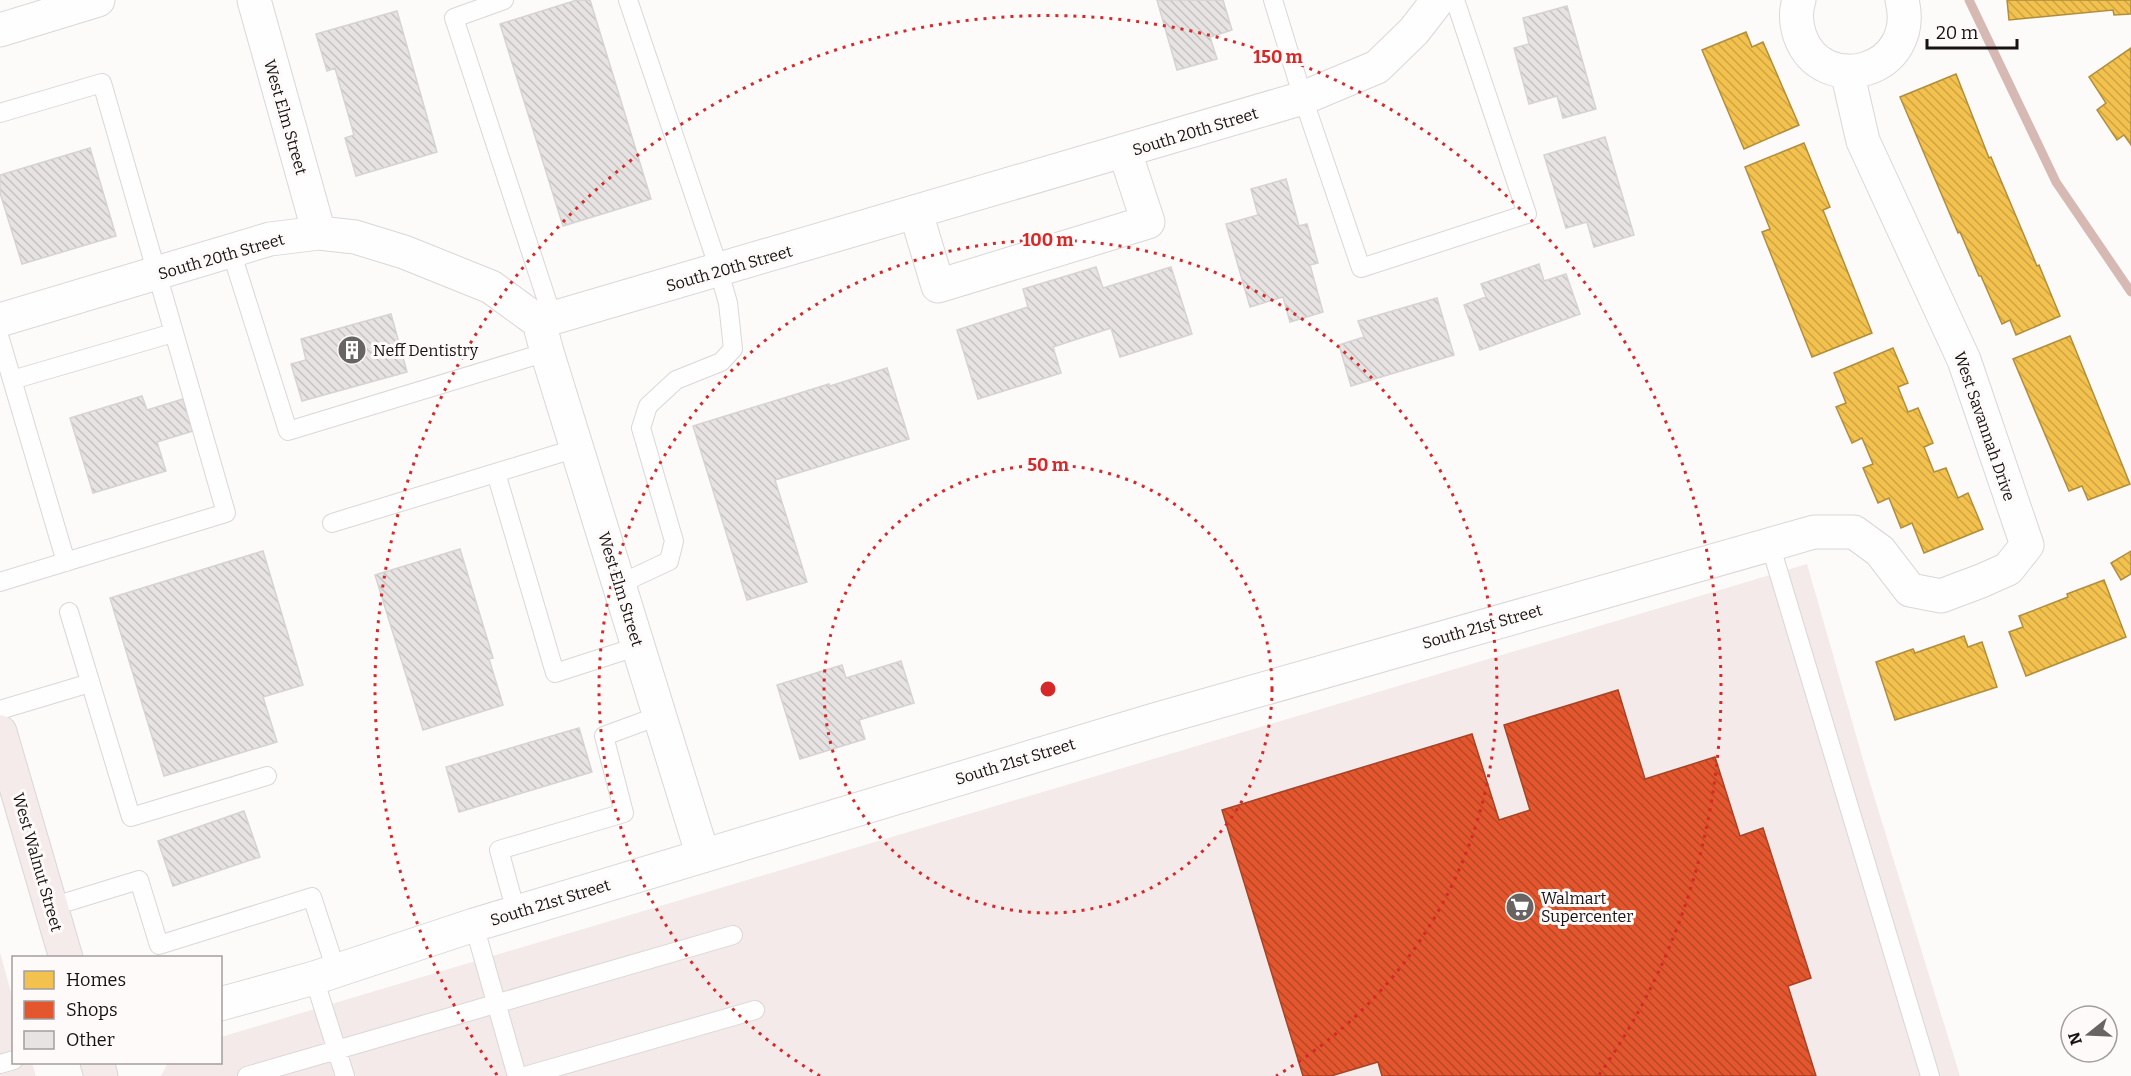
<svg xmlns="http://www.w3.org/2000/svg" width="2131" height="1076" viewBox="0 0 2131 1076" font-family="Bitter,serif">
<defs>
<pattern id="homes-back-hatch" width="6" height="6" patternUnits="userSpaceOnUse" patternTransform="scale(1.5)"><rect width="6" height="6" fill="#f2c14e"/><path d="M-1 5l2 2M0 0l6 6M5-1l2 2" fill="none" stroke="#cfa543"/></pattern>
<pattern id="shops-back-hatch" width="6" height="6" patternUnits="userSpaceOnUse" patternTransform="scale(1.5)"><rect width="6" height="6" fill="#e4572e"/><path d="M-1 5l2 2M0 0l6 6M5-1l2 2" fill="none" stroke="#b84726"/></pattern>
<pattern id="building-back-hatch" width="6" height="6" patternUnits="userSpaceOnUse" patternTransform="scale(1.5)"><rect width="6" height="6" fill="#e6e3e2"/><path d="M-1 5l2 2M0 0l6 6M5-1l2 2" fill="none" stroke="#c5c2c1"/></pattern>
</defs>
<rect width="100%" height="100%" fill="#fcfbfa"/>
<path fill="#f3eae9" d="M1807,564L1866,770L1960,1076H161L168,1063L220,1062L221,1037Z
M0,952L13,1000L14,1062L32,1063L36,1076H0Z"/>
<path fill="url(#homes-back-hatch)" stroke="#b18d3c" stroke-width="1.5" d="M2007,0H2131V14L2114,15L2113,10L2009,20Z
M1746,32L1752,47L1763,42L1799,125L1744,149L1702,50Z
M2131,48V145L2124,135L2117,140L2097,110L2106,103L2089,77Z
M1956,74L1989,158L1991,157L2037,266L2039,265L2060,316L2016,335L2010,320L2002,324L1981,276H1979L1960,232L1958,233L1900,97Z
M1804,143L1830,207L1823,210L1872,333L1812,357L1762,232L1770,229L1745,167Z
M2070,336L2130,484L2088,500L2082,486L2069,491L2013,359Z
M1893,348L1908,383L1898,387L1908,412L1918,408L1933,443L1924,447L1934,472L1946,468L1958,498L1968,493L1983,529L1924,553L1912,523L1901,528L1889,498L1878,503L1863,468L1873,464L1862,438L1852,443L1836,407L1846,403L1834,373Z
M2131,551V574L2121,580L2111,563Z
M2104,580L2126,637L2026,676L2009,632L2023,627L2019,616L2068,597L2067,594Z
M1964,636L1968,647L1982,642L1997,687L1895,720L1876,662L1913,649L1915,653Z"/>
<path fill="url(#shops-back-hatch)" stroke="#a74326" stroke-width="1.5" d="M1618,690L1645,779L1715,757L1740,836L1763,828L1811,978L1788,986L1816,1076H1382L1378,1062L1331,1076H1303L1222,810L1472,734L1499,820L1530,810L1504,725Z"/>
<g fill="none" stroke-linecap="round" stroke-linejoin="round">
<path stroke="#d6b9b3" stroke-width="9" d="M1969,0L2056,182L2131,292"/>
</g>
<path fill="url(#building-back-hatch)" stroke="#d6d3d2" stroke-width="1.5" d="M577,0H590L651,199L563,226L500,24Z
M1157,0H1223L1232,30L1210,37L1217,59L1177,70Z
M1567,6L1596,109L1563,118L1557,96L1529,104L1514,48L1529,44L1523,18Z
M397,11L437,152L356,176L345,138L354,135L335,68L327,71L316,34Z
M1605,137L1634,235L1594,247L1587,222L1566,228L1544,155Z
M90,148L116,236L22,264L0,193V175Z
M1286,179L1299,226L1307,224L1318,263L1310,265L1323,312L1290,322L1283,297L1250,307L1226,224L1258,215L1251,189Z
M1539,264L1544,281L1566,274L1580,314L1480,350L1464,305L1486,297L1481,284Z
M1096,267L1103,288L1171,267L1192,334L1120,357L1111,328L1053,347L1061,373L978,399L957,330L1028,307L1023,289Z
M1437,298L1454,355L1351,386L1339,345L1364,337L1358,321Z
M391,314L407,372L302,401L291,364L306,360L301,339Z
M887,368L909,439L775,480L807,582L747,600L693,426L829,384L830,386Z
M142,396L147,410L183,399L193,431L157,442L166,471L93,493L70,418Z
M460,549L493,658L489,659L503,705L423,730L375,575Z
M263,551L303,685L263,697L277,742L164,776L110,598Z
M901,661L914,703L859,720L865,739L800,759L777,685L842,665L846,678Z
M579,728L592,772L459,812L446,767Z
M244,811L260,857L173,886L158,841Z"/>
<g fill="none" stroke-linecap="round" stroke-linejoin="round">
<g stroke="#dad7d6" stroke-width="20">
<path id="service" d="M504,0L454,18L553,319
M1273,0L1303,98L1361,268L1527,214L1455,0
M0,113L102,83L226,513L0,582
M231,251L288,431L547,352
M0,339L66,562
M12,380L173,333
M496,473L555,673L639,646
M332,523L577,448
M1770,544L1930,1076
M620,584L669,561L674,541L641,428L648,406L676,380L721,362L733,349L728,303L714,254L628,0
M69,612L131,817L267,776
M0,710L90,683
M51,907L139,880L159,945L312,897L336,970
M516,912L499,850L624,813L604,736L661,715
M474,925L517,1076
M314,978L345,1076
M0,1064L14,1060
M247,1076L733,935
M525,1076L755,1010"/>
</g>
<g stroke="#dad7d6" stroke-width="35">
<path id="minor" d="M254,0L319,233
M1799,0C1795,12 1796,24 1800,36C1822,98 1920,73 1902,0
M0,30L98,0
M916,213L938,286L1148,222L1125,152
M0,320L270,239L319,233L355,237L404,252L491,287L539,322
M539,322L1303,98L1377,67L1414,31L1438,0
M539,322L547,352L703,856
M220,1004L314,978L474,925L1154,720L1814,532H1854L1880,551L1910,590L1941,596L1981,581L2008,569L2027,545L1964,360L1863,141L1847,71"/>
</g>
<g stroke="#d9d8d7" stroke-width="35">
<path id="primary" d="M0,732L66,958
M97,1062L101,1076"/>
</g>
<use href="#service" stroke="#fffefe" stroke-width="18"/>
<use href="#minor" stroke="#fffefe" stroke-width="33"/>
<use href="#primary" stroke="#f4ebea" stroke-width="33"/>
</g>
<g fill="none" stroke="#d62828" stroke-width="3" stroke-dasharray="3 6">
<circle cx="1048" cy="689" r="224"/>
<path d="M820 1076A449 449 0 1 1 1276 1076"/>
<path d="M497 1075A673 673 0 1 1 1599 1075"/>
</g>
<defs>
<g id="building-disc" transform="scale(1.5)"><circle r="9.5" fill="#686463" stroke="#fdfaf9"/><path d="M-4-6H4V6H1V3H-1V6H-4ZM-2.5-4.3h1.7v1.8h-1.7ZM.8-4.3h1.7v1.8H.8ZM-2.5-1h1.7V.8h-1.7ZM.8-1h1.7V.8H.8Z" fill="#fff"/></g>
<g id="supermarket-disc" transform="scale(1.5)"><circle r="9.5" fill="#686463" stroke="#fdfaf9"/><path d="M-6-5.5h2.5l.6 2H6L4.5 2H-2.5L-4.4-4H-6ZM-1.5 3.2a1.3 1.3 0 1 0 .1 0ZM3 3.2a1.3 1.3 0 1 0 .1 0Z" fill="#fff"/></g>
</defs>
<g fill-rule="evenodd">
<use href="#building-disc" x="352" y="350"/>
<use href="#supermarket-disc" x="1520" y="907"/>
</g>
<g text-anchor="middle" stroke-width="6" stroke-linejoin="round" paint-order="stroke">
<g font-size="16" fill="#181312" stroke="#fdfaf9">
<text transform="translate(286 117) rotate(74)" y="6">West Elm Street</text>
<text transform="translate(1195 131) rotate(-17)" y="6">South 20th Street</text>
<text transform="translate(221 256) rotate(-16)" y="6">South 20th Street</text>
<text transform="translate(729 268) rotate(-16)" y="6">South 20th Street</text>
<text transform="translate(1985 426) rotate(71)" y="6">West Savannah Drive</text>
<text transform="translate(621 589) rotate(73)" y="6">West Elm Street</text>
<text transform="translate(1482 626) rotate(-16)" y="6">South 21st Street</text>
<text transform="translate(1015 761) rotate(-17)" y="6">South 21st Street</text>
<text transform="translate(38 862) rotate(74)" y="6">West Walnut Street</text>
<text transform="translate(550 902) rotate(-17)" y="6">South 21st Street</text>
</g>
<g font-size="16" fill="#181312" stroke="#fdfaf9" text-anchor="start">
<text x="373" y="356">Neff Dentistry</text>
<text x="1541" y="904">Walmart<tspan x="1541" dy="18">Supercenter</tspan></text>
</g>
</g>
<circle cx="1048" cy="689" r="9" fill="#d62828" stroke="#fdfaf9" stroke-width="3"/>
<g font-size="18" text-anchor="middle" font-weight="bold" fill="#d62828" stroke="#fdfaf9" stroke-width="6" stroke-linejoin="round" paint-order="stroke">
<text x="1278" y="63">150 m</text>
<text x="1048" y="246">100 m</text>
<text x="1048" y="471">50 m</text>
</g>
<rect x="12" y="956" width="210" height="108" fill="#fdfaf9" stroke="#a19e9d" stroke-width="1.5"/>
<rect x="24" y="971" width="30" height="18" fill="#f2c14e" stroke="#a19e9d" stroke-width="1.5"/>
<text x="66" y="986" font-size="18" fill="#181312">Homes</text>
<rect x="24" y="1001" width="30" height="18" fill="#e4572e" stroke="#a19e9d" stroke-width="1.5"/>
<text x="66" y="1016" font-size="18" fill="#181312">Shops</text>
<rect x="24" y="1031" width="30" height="18" fill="#e6e3e2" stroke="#a19e9d" stroke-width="1.5"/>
<text x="66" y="1046" font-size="18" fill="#181312">Other</text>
<g transform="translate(2089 1034) rotate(252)"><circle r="28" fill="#fdfaf9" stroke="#a19e9d" stroke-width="1.5"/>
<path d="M0-4.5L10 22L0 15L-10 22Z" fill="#686463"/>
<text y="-9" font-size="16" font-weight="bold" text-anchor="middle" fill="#181312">N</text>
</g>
<path d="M1927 39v9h90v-9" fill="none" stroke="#181312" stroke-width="3"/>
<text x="1936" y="39" font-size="18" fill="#181312" stroke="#fdfaf9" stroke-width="4.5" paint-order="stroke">20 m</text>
</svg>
